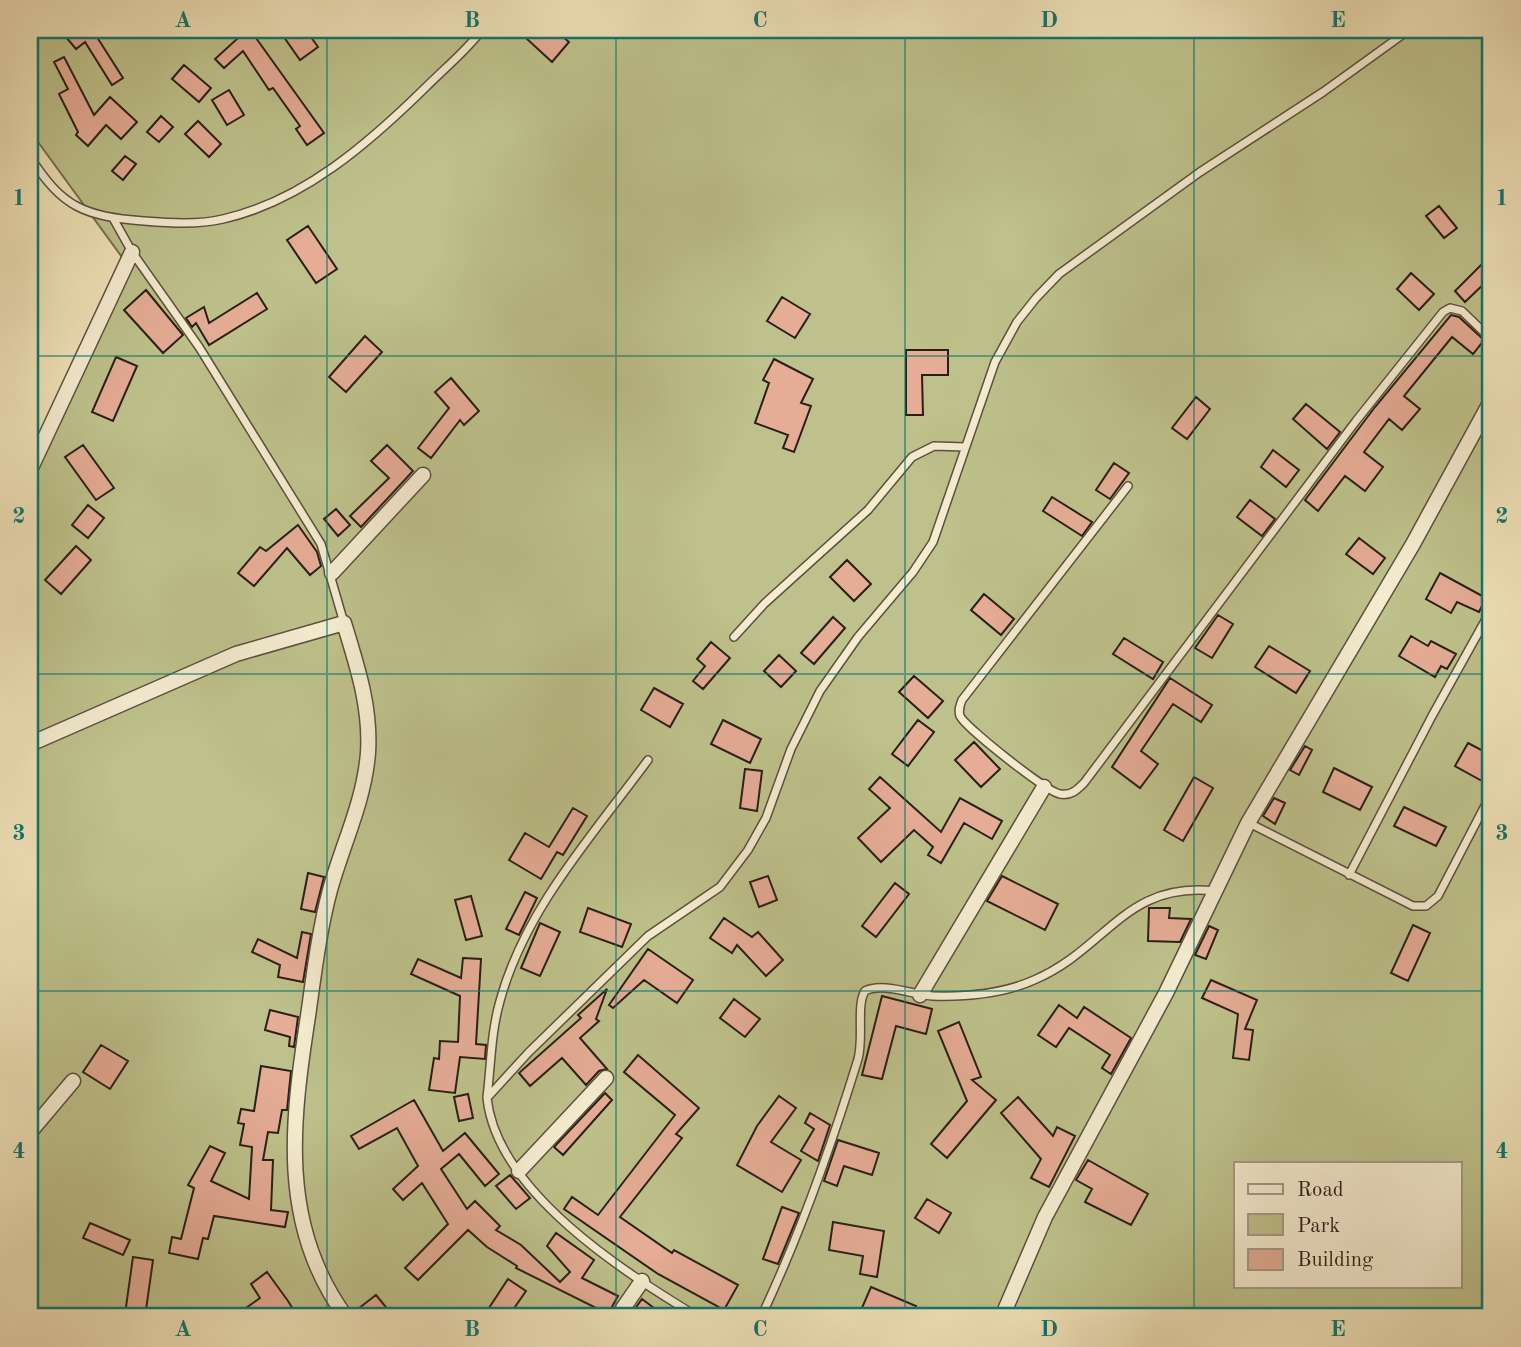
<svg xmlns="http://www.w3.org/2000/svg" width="1521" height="1347" viewBox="0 0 1521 1347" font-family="'Old Standard TT',serif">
<rect width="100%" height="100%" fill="#efe1b7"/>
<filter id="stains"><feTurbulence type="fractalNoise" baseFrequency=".00286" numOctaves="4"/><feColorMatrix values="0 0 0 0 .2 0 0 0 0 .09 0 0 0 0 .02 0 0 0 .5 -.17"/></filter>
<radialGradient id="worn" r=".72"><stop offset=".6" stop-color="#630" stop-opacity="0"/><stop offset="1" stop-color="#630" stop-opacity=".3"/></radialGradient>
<path fill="#bec18b" stroke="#747050" stroke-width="2" fill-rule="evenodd" d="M35,30H1491V1317H30V477L127,264L30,131V45ZM1236,1163H1460V1286H1236Z"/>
<path fill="#e5ac96" stroke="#2a1f16" stroke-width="2" d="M60,30H100L95,34L123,78L112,85L85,42L76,49Z
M229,30H265L256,38L324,133L307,145L296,129L300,126L273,88L269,90L243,51L224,68L215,59L237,39Z
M279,30H306L318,47L300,60Z
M535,30H555L569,42L552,62L527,39Z
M64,57L94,115L110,97L137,122L121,139L106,125L88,146L76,135L78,132L59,94L68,89L54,62Z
M184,65L211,88L199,102L172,79Z
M229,90L244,115L227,125L212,100Z
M161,116L173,127L159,142L147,132Z
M198,121L221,144L209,157L185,134Z
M125,156L136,164L123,180L112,171Z
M1439,206L1457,228L1444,238L1426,216Z
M308,226L337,269L316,283L287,240Z
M1491,255V277L1465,302L1455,291Z
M1411,273L1434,294L1419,310L1397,289Z
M146,290L183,335L163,353L124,310Z
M257,293L267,309L209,345L196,323L192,327L186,318L204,307L209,323Z
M782,297L810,314L795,338L767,321Z
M1451,315L1459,317L1484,340L1473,354L1452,337L1404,396L1420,409L1402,430L1389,419L1364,452L1383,467L1365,491L1345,476L1318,511L1305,500L1375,407Z
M365,336L382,352L346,392L329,377Z
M906,350H948V375H922L923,415H906Z
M116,357L137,366L113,421L92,412Z
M774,359L813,379L801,403L811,406L794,452L783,448L788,435L755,423L769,383L763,380Z
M451,378L479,411L464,425L460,420L431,458L418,448L449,408L435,392Z
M1196,397L1210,409L1187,439L1172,428Z
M1306,404L1340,432L1327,449L1293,419Z
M83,445L114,488L96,500L65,457Z
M387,445L413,471L361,527L350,516L389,478L371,461Z
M1273,450L1299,470L1286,487L1261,467Z
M1114,463L1129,473L1110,499L1096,490Z
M1052,497L1092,522L1082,536L1043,511Z
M1250,500L1275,519L1262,536L1237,517Z
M88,505L104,518L88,538L72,525Z
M336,509L350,525L338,536L324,519Z
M298,525L317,552L321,566L310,575L287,548L254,586L238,573L260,547L266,551Z
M1359,538L1385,558L1373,574L1346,554Z
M76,546L91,560L61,594L45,580Z
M847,560L871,584L854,601L830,577Z
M1440,573L1486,598L1479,612L1457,602L1451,613L1426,599Z
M984,594L1014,619L1001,635L971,610Z
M1218,615L1233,624L1212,658L1195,648Z
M833,617L845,628L814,664L801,653Z
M1411,636L1428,646L1431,641L1456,654L1447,669L1441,666L1435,677L1399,656Z
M1124,638L1163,662L1153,679L1113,654Z
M711,642L730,658L703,689L693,681L705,666L697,659Z
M1269,646L1310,671L1296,693L1255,667Z
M779,655L796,671L781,687L764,671Z
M914,676L943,701L928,718L899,692Z
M1170,678L1212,705L1201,722L1173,704L1141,751L1158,764L1140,788L1112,767Z
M654,688L683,704L670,727L641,710Z
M723,720L761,739L750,763L711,744Z
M918,720L934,732L908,766L892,754Z
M974,742L1000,769L981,787L955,760Z
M1468,743L1491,755V764L1482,781L1455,766Z
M1305,746L1312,750L1299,775L1290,770Z
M1334,768L1372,787L1360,810L1323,792Z
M745,769L762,771L757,811L740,808Z
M880,777L941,832L960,798L1002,821L992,839L964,823L941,863L928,855L933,847L914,830L881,862L858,838L890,808L869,789Z
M1194,777L1213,788L1183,841L1164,830Z
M1274,798L1285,803L1275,824L1263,816Z
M1404,807L1446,827L1436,846L1394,826Z
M573,808L587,816L563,855L557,852L541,879L509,860L525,833L549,847Z
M308,873L324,877L315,912L301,909Z
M768,876L777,900L759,907L750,882Z
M1002,876L1058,904L1045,930L987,901Z
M895,883L909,894L876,937L862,926Z
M525,892L537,898L519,935L506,929Z
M471,896L482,936L466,940L455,900Z
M588,908L631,924L622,947L580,932Z
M1149,908H1170L1169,918L1191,919L1180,942L1148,941Z
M724,918L752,937L758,932L783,960L766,976L737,945L732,953L710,938Z
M540,923L560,932L540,976L521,968Z
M1413,925L1430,933L1408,981L1391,973Z
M1209,926L1218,930L1206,959L1195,955Z
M302,932L311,934L303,982L278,977L280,965L252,952L258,939L297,958Z
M648,949L693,980L677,1003L644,980L613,1008L609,1005Z
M463,958L481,959L476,1044L486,1045L485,1059L460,1057L455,1093L429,1090L434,1058L439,1059L440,1041L458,1042L460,996L411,974L418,959L461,978Z
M1211,980L1257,1000L1245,1029L1253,1030L1249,1060L1233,1058L1238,1014L1202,998Z
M607,989L596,1019L599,1021L580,1038L607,1069L599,1071L586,1085L562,1058L530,1086L519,1073L581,1018L578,1015Z
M882,996L932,1009L926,1034L896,1026L882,1079L862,1075Z
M734,999L760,1019L745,1037L720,1018Z
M1059,1005L1077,1018L1084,1007L1131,1038L1111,1074L1102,1068L1110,1055L1069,1028L1056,1047L1038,1035Z
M270,1010L298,1017L294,1047L289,1046L290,1037L265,1030Z
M959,1022L981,1077L972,1080L996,1100L947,1158L931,1144L967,1101L938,1031Z
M101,1045L128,1061L110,1089L83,1072Z
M638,1055L699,1108L676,1134L682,1138L620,1217L672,1253L674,1250L738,1285L724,1310L658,1274L564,1209L572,1197L598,1215L675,1115L624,1072Z
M261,1066L291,1071L287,1110H282L278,1133L268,1132L263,1160H273L271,1210L288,1212L285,1227L214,1216L208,1239L203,1238L198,1259L169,1253L172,1237L181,1239L194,1188L188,1185L210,1146L225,1153L211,1181L249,1199L252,1147L240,1145L244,1124L238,1123L241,1109L254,1111Z
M605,1093L612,1100L563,1155L554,1147Z
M468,1094L473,1118L459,1121L454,1097Z
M779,1096L796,1108L771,1142L801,1160L782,1192L737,1165L757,1126Z
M1018,1097L1053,1136L1057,1127L1075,1136L1049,1187L1031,1178L1041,1159L1001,1113Z
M414,1100L443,1151L465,1133L499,1174L485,1186L459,1154L441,1169L467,1209L475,1201L500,1226L496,1230L521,1245L560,1282L570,1272L547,1246L556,1233L594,1260L582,1278L618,1296L608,1314L516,1268L517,1266L487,1247L468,1230L418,1280L405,1268L448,1224L422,1183L403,1200L393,1189L418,1166L397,1128L359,1149L351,1136Z
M810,1113L830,1125L818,1161L801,1151L814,1129L805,1123Z
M838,1140L879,1153L872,1175L844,1166L837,1186L824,1181Z
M1088,1160L1148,1194L1131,1225L1085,1202L1092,1189L1076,1180Z
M510,1175L530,1198L516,1209L496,1186Z
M927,1199L951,1213L939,1233L915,1218Z
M782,1207L799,1213L778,1264L763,1259Z
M833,1222L884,1231L877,1277L860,1274L863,1256L829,1250Z
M90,1223L130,1240L123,1255L83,1238Z
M133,1257L153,1260L145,1317L125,1314Z
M267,1272L288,1301L298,1317H253L246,1308L260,1298L251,1284Z
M508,1279L526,1291L508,1317H496L487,1311Z
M871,1287L916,1306L912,1317H858Z
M376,1295L394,1317H356L354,1312Z
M642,1299L666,1317H629Z"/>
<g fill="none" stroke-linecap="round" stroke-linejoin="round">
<g stroke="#5b503e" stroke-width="10">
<path id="service" d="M30,157C63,208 84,216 144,221C169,223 198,225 223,219C303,201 369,143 426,87C445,68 466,51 482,30
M113,218L132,252L199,347L321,544L344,623
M1128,486L962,700C960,705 958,710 960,716C966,728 1047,792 1060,794C1071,796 1077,790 1084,783L1356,421L1443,312L1450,308L1462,311L1491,339
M734,637L764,604L868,510L912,457L934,446L965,447
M1249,823L1413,906H1426L1438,896L1491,794
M1349,875L1432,716L1491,610
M487,1097C491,1065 491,1032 500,1001C525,909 593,835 648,760
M698,1317C624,1272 497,1192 487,1098L528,1053L648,936L720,887L748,850L766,818L791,749L820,691L858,637L913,572L933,542L995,362L1017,322L1036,298L1059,274L1200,172L1323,92L1409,30
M761,1317C800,1235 831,1147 858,1059C864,1038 856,1005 865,991C883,982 913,995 933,996C967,997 1003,994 1034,980C1107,949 1125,881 1215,891"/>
</g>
<g stroke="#5b503e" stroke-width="17">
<path id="minor" d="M30,470L132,252
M332,573L423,475
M30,744L236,654L344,623C357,666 371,707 368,753C364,802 343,843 330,890C319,931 314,974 308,1016C292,1120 278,1225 346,1317
M920,995L1044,787
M30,1132L73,1081
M519,1171L606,1078
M617,1317L642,1281
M1002,1317L1045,1217L1166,993L1248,823L1413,544L1491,401"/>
</g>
<use href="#service" stroke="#f5ecd0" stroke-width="7"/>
<use href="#minor" stroke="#f5ecd0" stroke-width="14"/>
</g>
<path fill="none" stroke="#0f766e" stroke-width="2" stroke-opacity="0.55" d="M327,30V1317M616,30V1317M905,30V1317M1194,30V1317M30,356H1491M30,674H1491M30,991H1491"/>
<rect width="1521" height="1347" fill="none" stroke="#efe1b7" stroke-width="77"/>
<rect x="1234" y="1162" width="228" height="126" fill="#f5ecd0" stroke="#a49a86" stroke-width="2"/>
<rect x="1248" y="1184" width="35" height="10" fill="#f5ecd0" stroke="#a49a86" stroke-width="2"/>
<text x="1297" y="1196" font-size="21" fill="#2a1f16">Road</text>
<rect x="1248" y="1214" width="35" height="21" fill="#bec18b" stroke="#a49a86" stroke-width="2"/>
<text x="1297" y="1232" font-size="21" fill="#2a1f16">Park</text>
<rect x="1248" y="1249" width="35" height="21" fill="#e5ac96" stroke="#a49a86" stroke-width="2"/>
<text x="1297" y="1266" font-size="21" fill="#2a1f16">Building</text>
<rect x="38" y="38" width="1444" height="1270" fill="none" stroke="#0f766e" stroke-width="2.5"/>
<g font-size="23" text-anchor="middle" font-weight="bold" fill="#0f766e">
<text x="183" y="27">A</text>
<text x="472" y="27">B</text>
<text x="760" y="27">C</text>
<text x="1049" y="27">D</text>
<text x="1338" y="27">E</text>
<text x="19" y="205">1</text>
<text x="1502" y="205">1</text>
<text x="19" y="523">2</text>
<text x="1502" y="523">2</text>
<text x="19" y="840">3</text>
<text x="1502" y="840">3</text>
<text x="19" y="1158">4</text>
<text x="1502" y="1158">4</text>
<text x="183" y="1336">A</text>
<text x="472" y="1336">B</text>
<text x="760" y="1336">C</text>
<text x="1049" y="1336">D</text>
<text x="1338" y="1336">E</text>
</g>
<rect width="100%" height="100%" filter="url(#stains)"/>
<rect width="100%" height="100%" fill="url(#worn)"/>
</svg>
